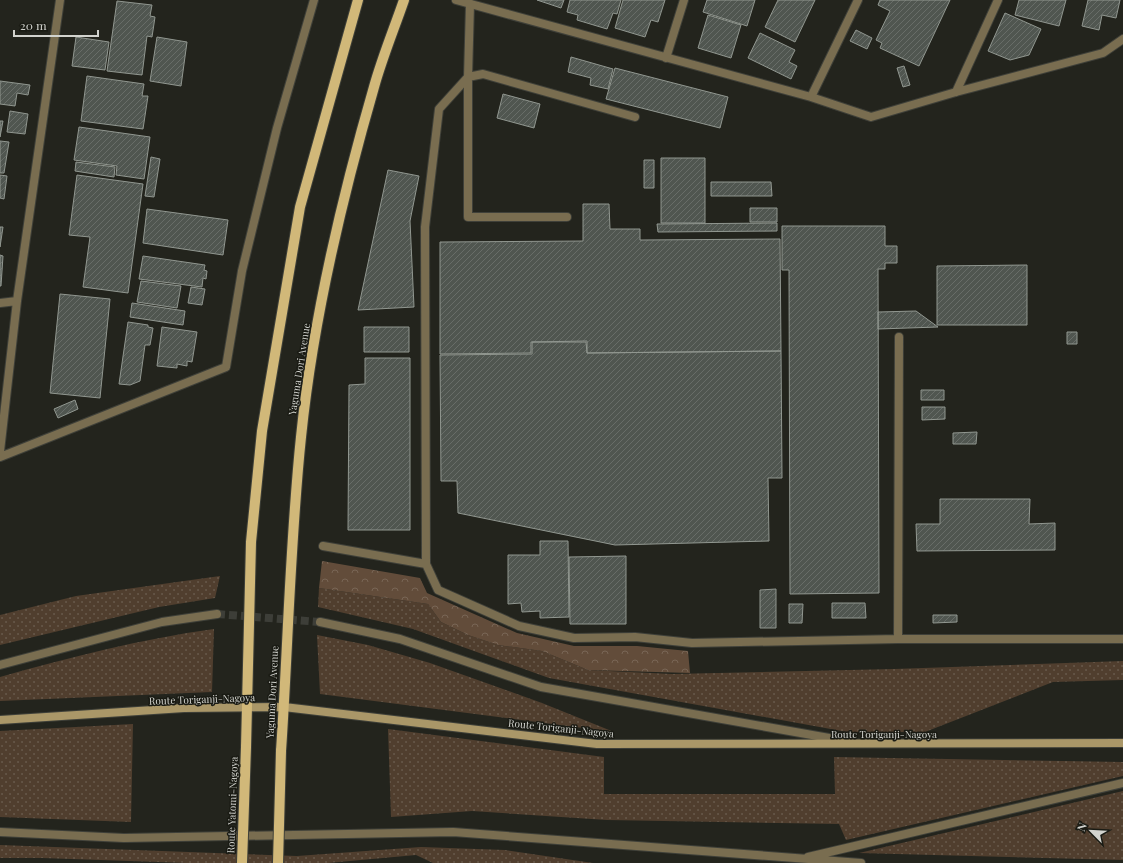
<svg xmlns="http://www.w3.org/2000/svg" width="1123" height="863" viewBox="0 0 1123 863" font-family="'Playfair Display',serif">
<defs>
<pattern id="green-dots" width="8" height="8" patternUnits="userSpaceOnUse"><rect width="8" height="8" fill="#503e2e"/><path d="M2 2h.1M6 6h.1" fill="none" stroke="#68594b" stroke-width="1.8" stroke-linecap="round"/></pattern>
<pattern id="forest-crowns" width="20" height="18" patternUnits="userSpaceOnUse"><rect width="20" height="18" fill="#624c3a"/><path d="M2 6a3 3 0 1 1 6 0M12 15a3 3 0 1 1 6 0" fill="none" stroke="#786555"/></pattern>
<pattern id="building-hatch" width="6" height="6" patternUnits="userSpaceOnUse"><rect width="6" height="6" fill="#505650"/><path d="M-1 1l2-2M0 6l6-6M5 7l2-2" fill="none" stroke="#686d68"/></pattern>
</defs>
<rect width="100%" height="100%" fill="#23241d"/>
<path fill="url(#green-dots)" d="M220,576L215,598L159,607L0,645V615L76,596Z
M319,588L428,604L441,622L468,635L498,645L542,651L588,670L672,674L894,669L1123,661V680L1053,682L925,732H847L549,678L413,629L318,607Z
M214,629L212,692L0,701V677C71,657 141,639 214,629Z
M317,635L368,645L430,663L542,703L614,732L320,694Z
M133,724L131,822L0,817V731Z
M388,729L604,757V794H835L834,757L1123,762V776L846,840L839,824L607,820L472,811L391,817Z
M1123,791V860L859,853Z
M0,845L297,856L421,847L505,850L593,863H433L416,855L328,863H187L42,858H0Z"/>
<path fill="url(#forest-crowns)" d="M322,561L420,578L427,593L517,633L574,646H637L688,651L690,673L588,670L542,651L498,645L468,635L441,622L428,604L319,588Z"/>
<path fill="url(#building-hatch)" stroke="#919790" d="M537,0H564L561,8Z
M570,0H621L617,14L613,13L607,29L577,20L578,15L567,12Z
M623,0H665L658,22L651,20L645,37L615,28Z
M707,0H755L747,26L703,12Z
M778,0H815L795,42L765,27Z
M880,0H950L919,66L880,48L882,43L876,40L890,11L878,5Z
M1019,0H1066L1059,26L1015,15Z
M1088,0H1120L1116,18L1102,15L1099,30L1082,26Z
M117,1L152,5L150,16L155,17L152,37L147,36L142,75L107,71Z
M1005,13L1041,29L1029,55L1010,60L988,51Z
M708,15L741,25L731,58L698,48Z
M856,30L872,38L867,49L850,41Z
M760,33L795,50L789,62L797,66L791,79L748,58Z
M76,37L109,42L105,70L72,66Z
M157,37L187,42L181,86L150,81Z
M571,57L613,69L608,89L590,85L591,78L568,72Z
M904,66L910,85L903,87L897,68Z
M615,68L728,97L720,128L606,99Z
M87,76L144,84L142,96H148L143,129L81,121Z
M0,81L30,85L28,95L17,93L15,106L0,104Z
M503,94L540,104L534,128L497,118Z
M10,111L28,114L25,134L7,132Z
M0,121H3L0,137Z
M79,127L150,137L144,179L116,175L117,166L74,160Z
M0,141L9,142L4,173H0Z
M151,157L160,159L154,197L145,196Z
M661,158H705V223H661Z
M644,160H654V188H644Z
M76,162L115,167L114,177L75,171Z
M388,170L419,176L410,221L414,307L358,310Z
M0,175L7,176L4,199L0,198Z
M77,175L143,184L128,293L83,287L90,237L69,235Z
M711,182H771L772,196H711Z
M583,204H609L610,229H640V240L780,239L781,351L587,353V341L531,342V353L440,354V242L583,241Z
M750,208H777V222H750Z
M147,209L228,220L223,255L143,243Z
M777,223V231L658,232L657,224Z
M782,226H885V246H897V263H885V269H878L879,593L790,594L789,270H782Z
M0,227H3L0,247Z
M0,255L3,256L1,286H0Z
M143,256L205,265L204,270L207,271L206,279L203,278L202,287L139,279Z
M1027,265V325H937V266Z
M141,281L181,286L177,308L137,302Z
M191,287L205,289L202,305L188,303Z
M60,294L110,299L100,398L50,393Z
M132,303L185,311L183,325L130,317Z
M916,311L938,327L878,329V312Z
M128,322L148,325V327L153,328L150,345H145L140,381L130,385L119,384Z
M162,327L197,332L192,362L187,361V366L177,364V368L157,366Z
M364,327H409V352H364Z
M1067,332H1077V344H1067Z
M532,342H586L587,353L781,351L782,478H768L769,541L615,545L458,513L457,481H441L440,355L532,354Z
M365,358H410V530H348L349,385L365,384Z
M921,390H944V400H921Z
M75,400L78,409L58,418L54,409Z
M922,407H945V419L922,420Z
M977,432L976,444H953V433Z
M940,499H1030L1029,524L1055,523V550L917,551L916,524H940Z
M540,541H568L569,617L540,618V611L522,612L521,603L508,604V555H540Z
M626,556V624H570L569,557Z
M776,589V628H760V590Z
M832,603H865L866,618H832Z
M789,604H803L802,623H789Z
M933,615H957V622L933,623Z"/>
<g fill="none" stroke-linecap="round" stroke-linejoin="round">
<path stroke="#3d3e38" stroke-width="8" stroke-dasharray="8 4" stroke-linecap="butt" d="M217,614L320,622"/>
<g stroke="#3f4039" stroke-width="10">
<path id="service" d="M470,4L468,77L439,109L425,227L426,564L438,590L519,626L574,638L635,637L692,643L898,639H1123
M567,217H468V77L483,74L635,117
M323,546L426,564
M898,639L899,337
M0,832L124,838L453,832L861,863
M808,857L1123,783"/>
</g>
<g stroke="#3f4039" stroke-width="10">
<path id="minor" d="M456,0L811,97L871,117L956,92L1103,53L1123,39
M666,58L684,0
M956,92L998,0
M811,97L858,0
M0,303L17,301
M0,451L17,301L60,0
M0,457L226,367L242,271L277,128L314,0
M320,622L400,639L541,687L846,741
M0,665L162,622L217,614"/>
</g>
<g stroke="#3f4039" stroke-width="10">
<path id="secondary" d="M0,720L184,708L284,707L597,744L1123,743"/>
</g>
<g stroke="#3f4039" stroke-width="12">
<path id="primary" d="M246,747L251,542L262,431L300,207L358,0
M281,751C288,647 290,542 301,437C313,319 341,201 374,87C382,58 394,29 404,0"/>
</g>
<use href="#service" stroke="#796d50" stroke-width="8"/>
<use href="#minor" stroke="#796d50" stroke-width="8"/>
<use href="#secondary" stroke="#aa9768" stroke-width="8"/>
<use href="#primary" stroke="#d1b879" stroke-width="10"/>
<g stroke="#3f4039" stroke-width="12" stroke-linecap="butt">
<path id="primary-bridge" d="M242,863L246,747
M278,863L281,751"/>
</g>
<use href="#primary-bridge" stroke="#d1b879" stroke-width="10"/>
</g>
<g text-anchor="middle" stroke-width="3" stroke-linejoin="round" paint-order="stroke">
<g font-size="10" fill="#d2d3ce" stroke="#1a1b14">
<text transform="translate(299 369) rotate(-81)" y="4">Yaguma Dori Avenue</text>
<text transform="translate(272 692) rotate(-87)" y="4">Yaguma Dori Avenue</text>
<text transform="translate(202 699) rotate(-2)" y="4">Route Toriganji-Nagoya</text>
<text transform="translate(561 728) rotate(6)" y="4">Route Toriganji-Nagoya</text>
<text x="884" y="738">Route Toriganji-Nagoya</text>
<text transform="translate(232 805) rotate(-88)" y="4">Route Yatomi-Nagoya</text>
</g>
</g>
<g transform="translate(1091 831) rotate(294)" stroke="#1a1b14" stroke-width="3" paint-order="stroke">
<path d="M0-3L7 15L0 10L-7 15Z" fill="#d2d3ce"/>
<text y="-6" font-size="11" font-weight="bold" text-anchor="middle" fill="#d2d3ce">N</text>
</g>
<path d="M14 30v6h84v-6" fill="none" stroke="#d2d3ce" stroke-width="2"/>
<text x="20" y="30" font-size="12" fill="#d2d3ce" stroke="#1a1b14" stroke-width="3" paint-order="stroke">20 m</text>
</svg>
